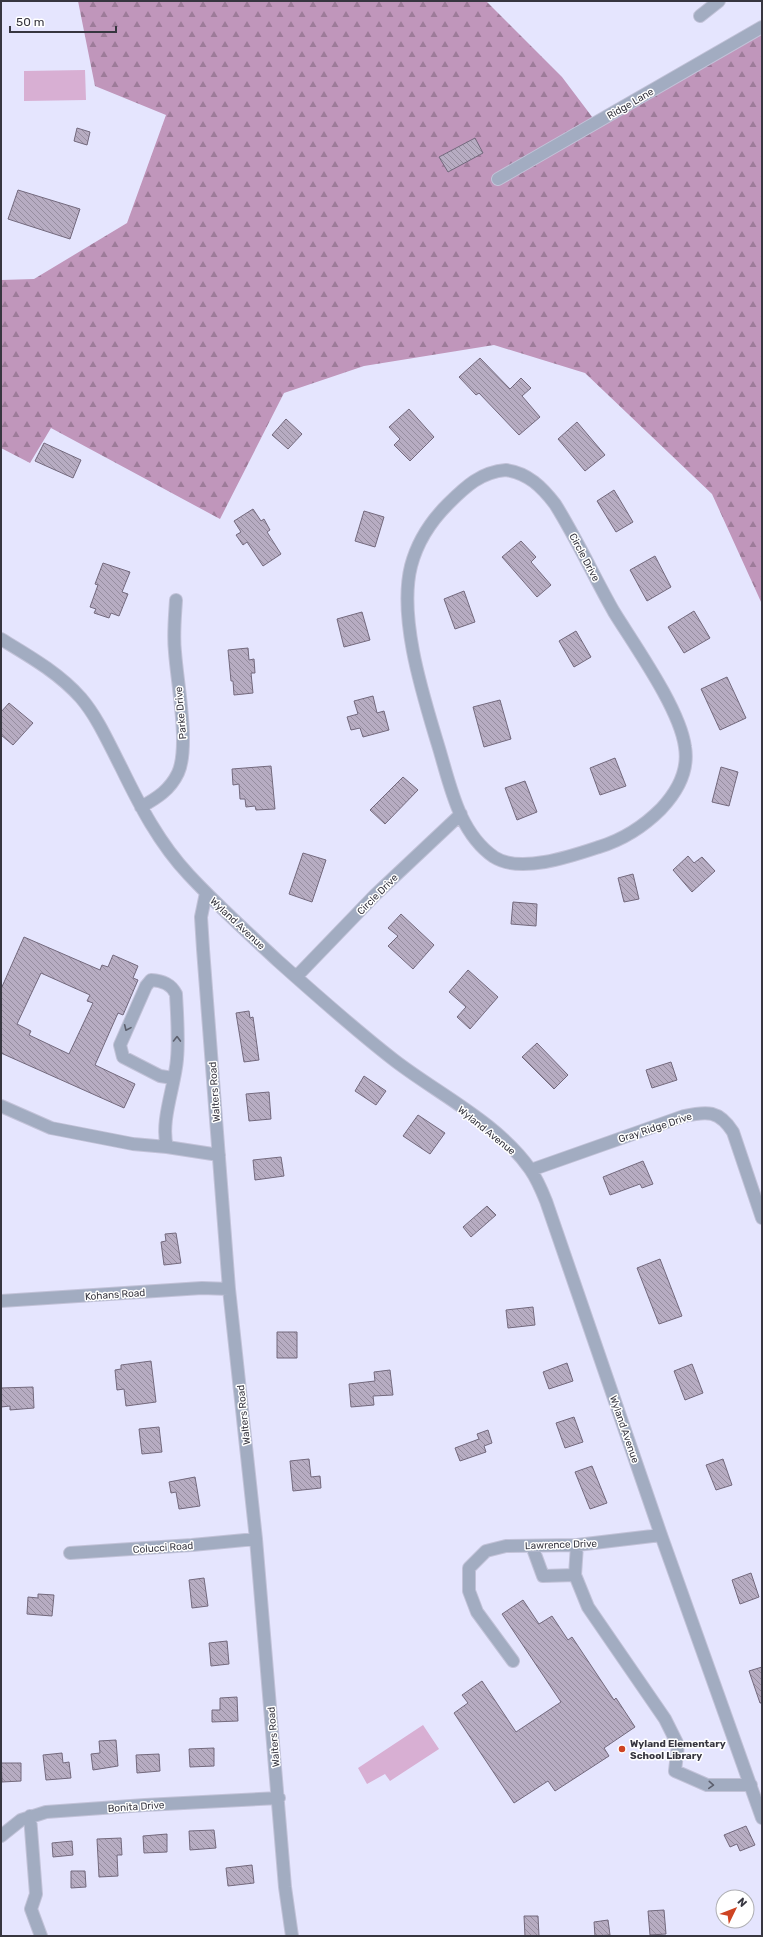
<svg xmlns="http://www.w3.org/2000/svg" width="763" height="1937" viewBox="0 0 763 1937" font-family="Rubik,sans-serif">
<defs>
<pattern id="forest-firs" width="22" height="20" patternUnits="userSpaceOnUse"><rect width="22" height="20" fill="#c096bb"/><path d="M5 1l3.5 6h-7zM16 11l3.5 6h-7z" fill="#9d7b99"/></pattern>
<pattern id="building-back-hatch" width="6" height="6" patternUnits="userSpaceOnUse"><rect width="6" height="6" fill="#b7acc2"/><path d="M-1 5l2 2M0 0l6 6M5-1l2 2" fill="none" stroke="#968d9f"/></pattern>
</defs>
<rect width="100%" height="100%" fill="#e5e5fe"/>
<path fill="url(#forest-firs)" d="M78,1H486L562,77L596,122L762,27V604L712,494L585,373L494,345L364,366L284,393L220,519L51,428L30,463L1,448V280L34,279L127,223L166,115L95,86Z"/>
<path fill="#d8afd3" d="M85,70L86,100L24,101V71Z
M423,1725L439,1749L390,1781L385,1774L367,1784L358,1768Z"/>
<path fill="url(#building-back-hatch)" stroke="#73697d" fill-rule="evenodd" d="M77,128L90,132L87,145L74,141Z
M475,138L483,153L448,172L439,157Z
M18,190L80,209L70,239L8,219Z
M480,358L510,389L521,378L531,388L522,396L540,417L519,435L479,393L476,395L459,377Z
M409,409L434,437L410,461L394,445L400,439L389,427Z
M286,419L302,434L288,449L272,435Z
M577,422L605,455L585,471L558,439Z
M44,443L81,460L73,478L35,461Z
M614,490L633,522L616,532L597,501Z
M253,509L261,521L264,519L270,530L267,532L281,554L263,566L247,542L243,545L236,535L241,532L234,521Z
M364,511L384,517L375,547L355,541Z
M521,541L536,557L531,562L551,585L537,597L502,557Z
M655,556L671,587L647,601L630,570Z
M103,563L130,572L122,592L128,594L119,616L111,613L109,618L94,613L96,609L90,607L98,585L95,584Z
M464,591L475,622L455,629L444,599Z
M694,611L710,638L684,653L668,627Z
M362,612L370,640L344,647L337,619Z
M576,631L591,657L574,667L559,641Z
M248,648L249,660L254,659L255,673H251L253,693L234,695L233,681H231L228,650Z
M727,677L746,718L720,730L701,689Z
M373,696L377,713L384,711L389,730L363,737L360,728L351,730L347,717L358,714L354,701Z
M500,700L511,739L484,747L473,707Z
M9,703L33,723L13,745L1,735V712Z
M615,758L626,786L600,795L590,768Z
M271,766L275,809L256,810L255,806L246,807L245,799H240L239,784L233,785L232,769Z
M721,767L738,772L729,806L712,802Z
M403,777L418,790L385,824L370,810Z
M525,781L537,812L517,820L505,788Z
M303,853L326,860L312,902L289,894Z
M688,856L694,863L702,857L715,871L692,892L673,870Z
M633,874L639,899L624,902L618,878Z
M513,902L537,904L536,926L511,924Z
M401,914L434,945L413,969L388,946L398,936L388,928Z
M24,937L100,970L102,965L108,967L113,955L138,966L133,978L138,980L123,1015L118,1013L95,1065L135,1084L124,1108L1,1053V989ZM41,973L90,995L87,1001L93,1003L69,1054L29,1035L31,1031L17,1024Z
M468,970L498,997L470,1029L457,1017L466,1007L449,992Z
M249,1011L250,1018L253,1017L259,1060L244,1062L236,1013Z
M537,1043L568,1075L554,1089L522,1057Z
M671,1062L677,1080L652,1088L646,1070Z
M364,1076L386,1091L376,1105L355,1091Z
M269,1092L271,1119L249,1121L246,1094Z
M418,1115L445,1133L430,1154L403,1136Z
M281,1157L284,1176L255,1180L253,1160Z
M643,1161L653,1184L642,1188L640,1184L610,1195L603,1177Z
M487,1206L496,1215L471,1237L463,1227Z
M176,1233L181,1263L164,1265L161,1242L166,1241L165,1234Z
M660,1259L682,1316L659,1324L637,1268Z
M533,1307L535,1325L508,1328L506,1310Z
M277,1332H297V1358H277Z
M151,1361L156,1402L126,1406L124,1389L117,1390L115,1370L121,1369V1365Z
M567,1363L573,1381L549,1389L543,1372Z
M692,1364L703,1393L685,1400L674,1371Z
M390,1370L393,1395L373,1396L374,1405L351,1407L349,1384L375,1381L374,1372Z
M33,1387L34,1408L10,1410V1406L1,1407V1388Z
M574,1417L583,1442L565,1448L556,1423Z
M159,1427L162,1452L142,1454L139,1429Z
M488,1430L492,1443L484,1446L486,1452L460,1461L455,1448L479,1439L477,1434Z
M309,1459L311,1477L320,1476L321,1488L293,1491L290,1461Z
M723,1459L732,1485L716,1490L706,1465Z
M592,1466L607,1503L590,1509L575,1472Z
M195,1477L200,1506L179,1509L176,1492L171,1493L169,1482Z
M751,1573L759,1597L740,1604L732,1580Z
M204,1578L208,1606L192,1608L189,1580Z
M38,1594L54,1595L52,1616L27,1614L28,1597L38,1598Z
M523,1600L539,1624L552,1616L568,1640L572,1637L614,1700L616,1698L635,1727L604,1748L609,1756L555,1791L548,1781L514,1803L454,1713L468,1703L462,1695L482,1681L516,1732L561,1702L502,1614Z
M227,1641L229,1664L211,1666L209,1643Z
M762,1667V1703H760L749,1671Z
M237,1697L238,1721L212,1722V1710H220V1698Z
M116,1740L118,1766L93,1770L91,1754L100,1753L99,1741Z
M214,1748V1766L190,1767L189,1749Z
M62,1753L63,1763L69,1762L71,1778L46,1780L43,1755Z
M159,1754L160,1771L137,1773L136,1755Z
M1,1763H21V1781L2,1782Z
M746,1826L755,1845L740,1851L737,1844L730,1847L724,1835Z
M214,1830L216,1848L190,1850L189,1831Z
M167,1834V1852L144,1853L143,1836Z
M121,1838L122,1855H117L118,1876L99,1877L97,1839Z
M72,1841L73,1855L53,1857L52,1843Z
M252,1865L254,1883L228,1886L226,1868Z
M71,1871H85L86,1887L71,1888Z
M664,1910L666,1934L650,1935L648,1911Z
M524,1916H538L539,1936H525Z
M608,1920L610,1935L595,1936L594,1922Z"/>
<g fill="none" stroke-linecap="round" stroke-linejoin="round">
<g stroke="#c2c2d8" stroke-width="14">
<path id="minor" d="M700,16L719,1
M498,179L762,27
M506,470C528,473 542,487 555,504C577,539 594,577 614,612C635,646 680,709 685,747C689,771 677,792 661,809C644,826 622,840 599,847C572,856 520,874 494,857C458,832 450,784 438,745C423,695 398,618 411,566C417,543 431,521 448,504C466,486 481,472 506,470Z
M1,639C29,656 59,673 81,698C98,718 109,744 121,767C140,806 159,843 189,875C217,905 248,933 278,961C316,995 354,1029 394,1060C438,1094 498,1123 530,1169C537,1179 542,1191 546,1201L661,1535L762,1818
M141,807C157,798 170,790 178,773C190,747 177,682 175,652C173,635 175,617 176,600
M206,893L201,917L203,949L229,1289L256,1539L285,1887L292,1936
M296,977L376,894L461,814
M173,1078L160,1076L123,1057L120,1045L146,986L151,980C163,981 171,984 176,994C177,1015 179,1037 177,1059C175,1086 160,1121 167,1147L219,1155
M1,1106L51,1128L133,1144L167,1147
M531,1170L684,1116C707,1111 719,1110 733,1132L762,1218
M1,1301L202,1288L229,1289
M577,1545L575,1575L588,1607L665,1719L678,1745L675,1771L707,1785H751
M532,1546L543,1576L575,1575
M70,1553L192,1545L256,1539
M513,1661L477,1612L469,1591V1568L486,1551L506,1546L577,1545L661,1535
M30,1816L36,1894L31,1909L41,1936
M1,1836L21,1820L46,1812L145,1805L279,1798"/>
</g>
<use href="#minor" stroke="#a2acc1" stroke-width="12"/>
</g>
<defs><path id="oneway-chevron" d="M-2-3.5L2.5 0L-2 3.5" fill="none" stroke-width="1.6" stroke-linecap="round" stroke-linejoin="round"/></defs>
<g stroke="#5c5f6d">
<use href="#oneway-chevron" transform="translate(127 1028) rotate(114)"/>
<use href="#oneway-chevron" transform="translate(177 1039) rotate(-89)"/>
<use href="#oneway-chevron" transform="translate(711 1785) rotate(4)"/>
</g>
<circle fill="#ce4423" stroke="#fff" stroke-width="1.5" cx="622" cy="1749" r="4"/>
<g text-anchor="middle" stroke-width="3" stroke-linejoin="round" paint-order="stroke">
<g font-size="10" fill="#373640" stroke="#fff">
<text transform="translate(630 103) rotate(-30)" y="4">Ridge Lane</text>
<text transform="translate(585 557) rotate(62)" y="4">Circle Drive</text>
<text transform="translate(180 713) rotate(-95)" y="4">Parke Drive</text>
<text transform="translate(377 894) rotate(-45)" y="4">Circle Drive</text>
<text transform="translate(238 923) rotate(43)" y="4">Wyland Avenue</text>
<text transform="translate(214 1092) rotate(-94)" y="4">Walters Road</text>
<text transform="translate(655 1127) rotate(-18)" y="4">Gray Ridge Drive</text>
<text transform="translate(487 1130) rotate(39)" y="4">Wyland Avenue</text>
<text transform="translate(115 1294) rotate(-4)" y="4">Kohans Road</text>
<text transform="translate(243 1415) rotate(-96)" y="4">Walters Road</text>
<text transform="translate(625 1429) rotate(71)" y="4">Wyland Avenue</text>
<text transform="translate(561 1544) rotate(-2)" y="4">Lawrence Drive</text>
<text transform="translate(163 1547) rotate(-4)" y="4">Colucci Road</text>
<text transform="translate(273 1737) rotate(-95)" y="4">Walters Road</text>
<text transform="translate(136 1806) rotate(-4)" y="4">Bonita Drive</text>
</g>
<g font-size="10" font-weight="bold" fill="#373640" stroke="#fff" text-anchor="start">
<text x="630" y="1747">Wyland Elementary<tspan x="630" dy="12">School Library</tspan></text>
</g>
</g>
<rect width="763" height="1937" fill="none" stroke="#373640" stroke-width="4"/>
<g transform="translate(735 1909) rotate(47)"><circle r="19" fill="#ffffff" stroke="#afafb3"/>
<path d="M0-3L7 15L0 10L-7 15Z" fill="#ce4423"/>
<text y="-6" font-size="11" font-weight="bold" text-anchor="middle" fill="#373640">N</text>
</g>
<path d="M10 26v6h106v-6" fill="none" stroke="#373640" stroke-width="2"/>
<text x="16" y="26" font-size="12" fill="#373640" stroke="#ffffff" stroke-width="3" paint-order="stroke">50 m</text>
</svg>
